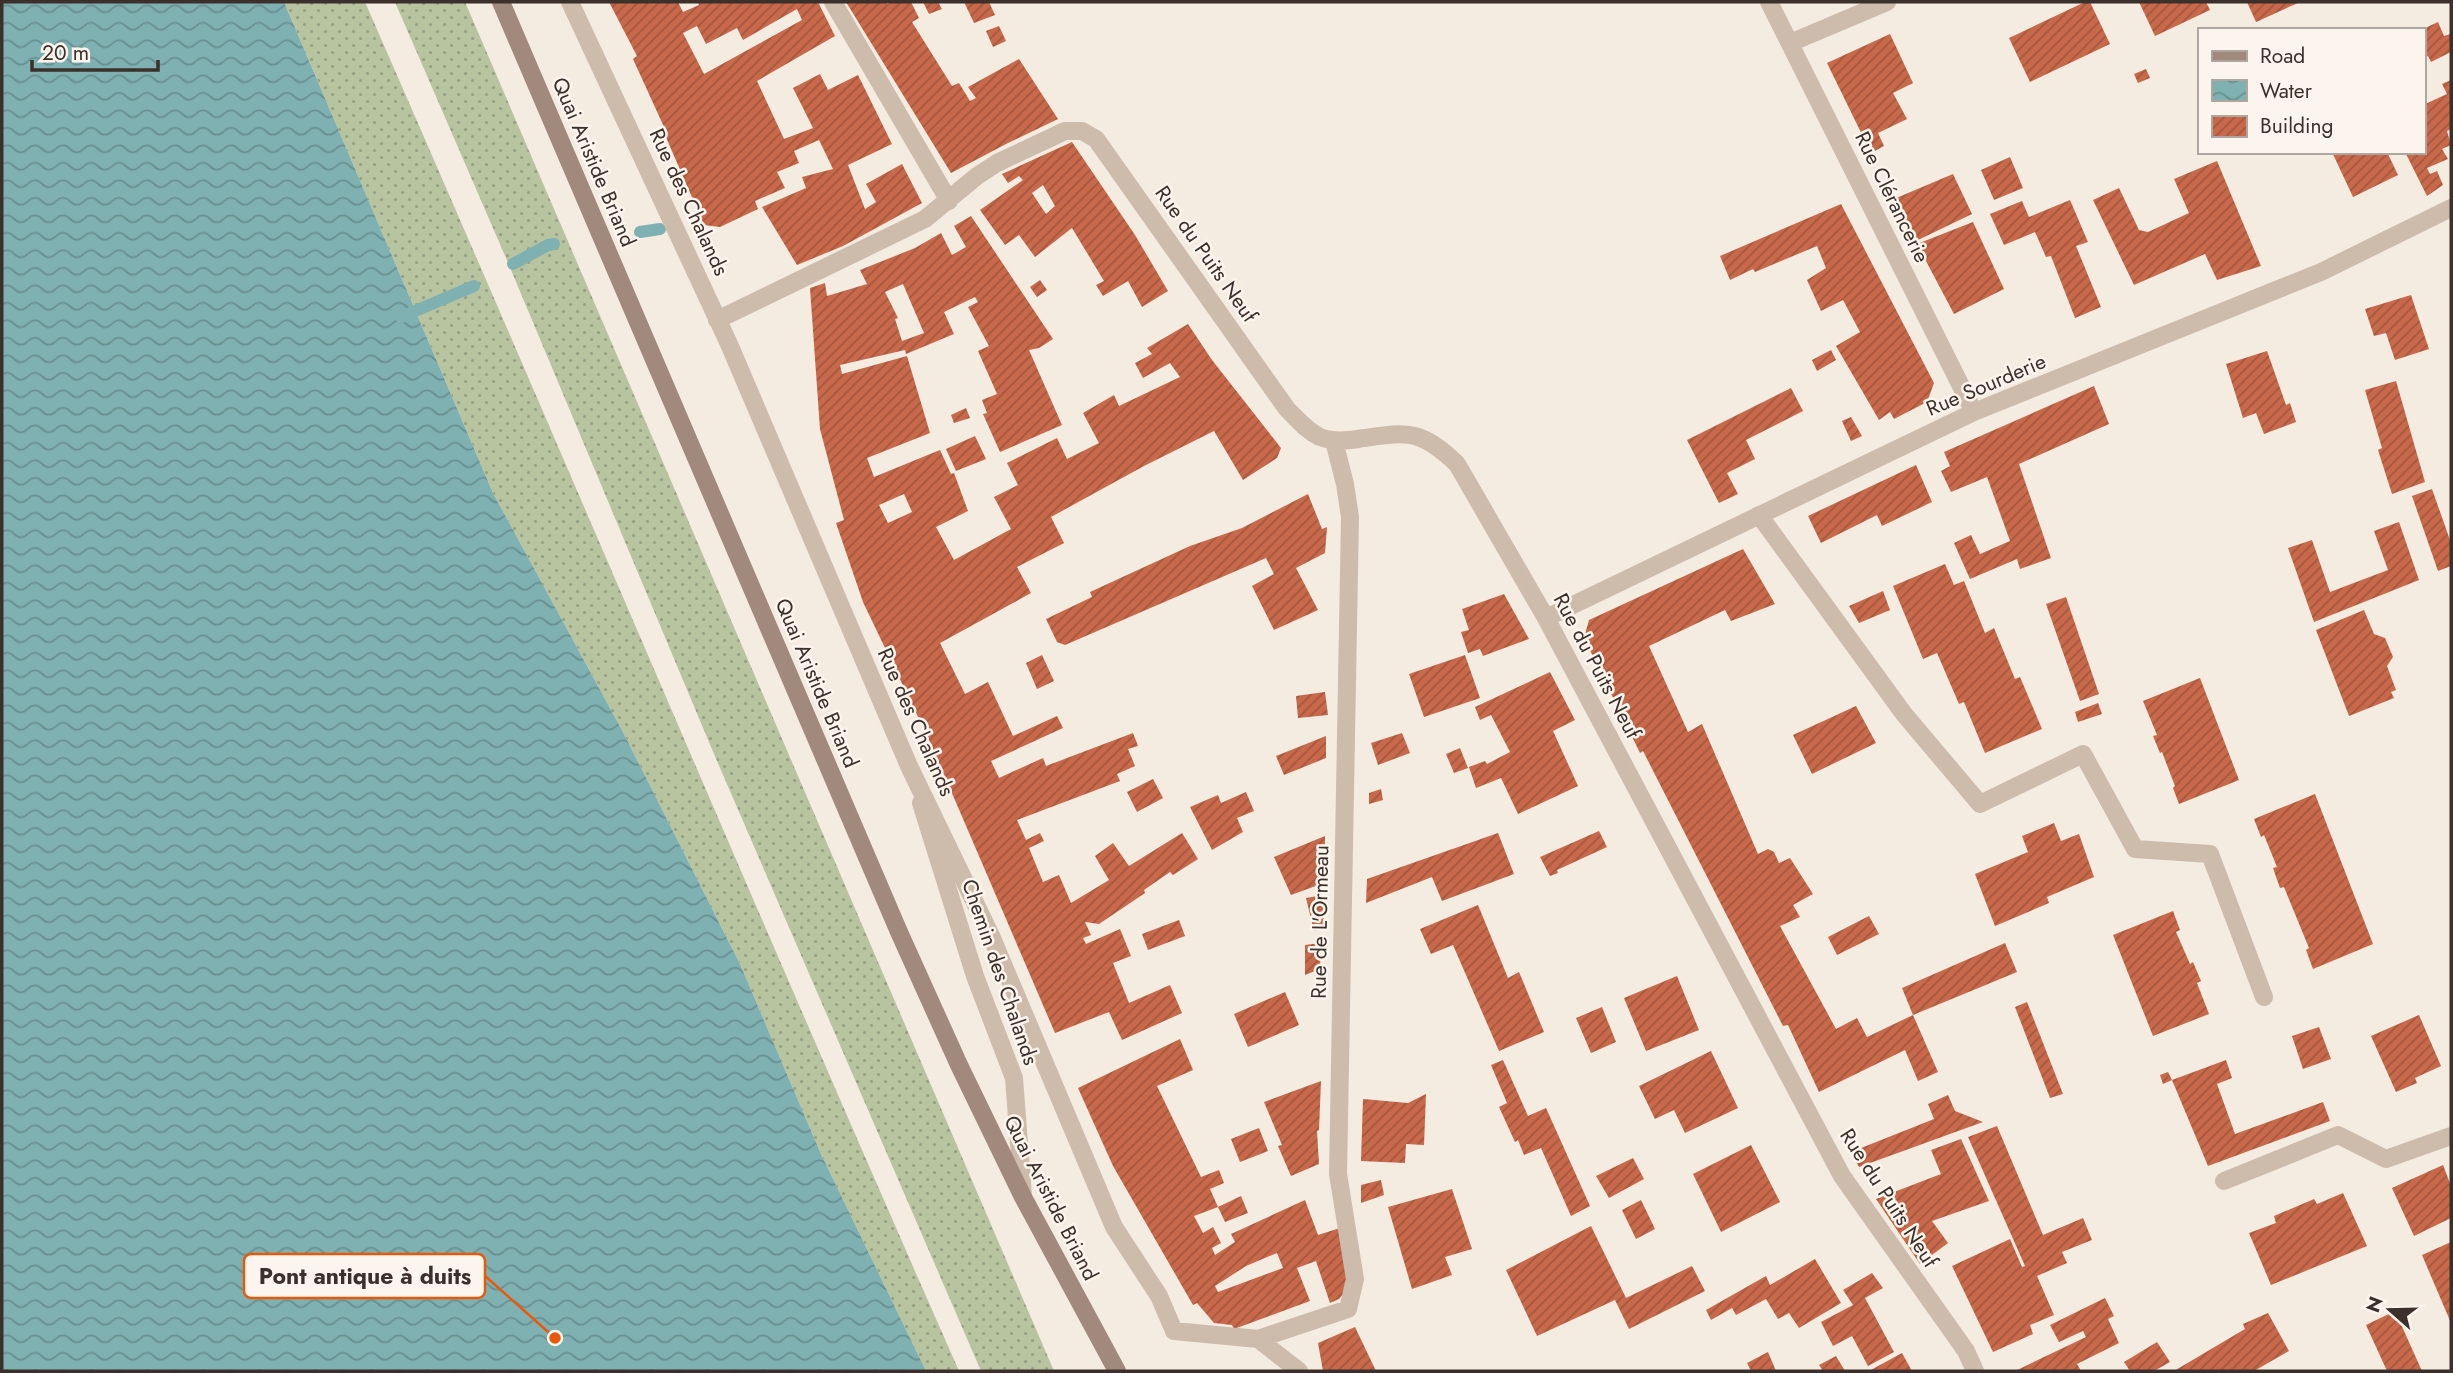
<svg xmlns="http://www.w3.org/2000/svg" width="2453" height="1373" viewBox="0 0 2453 1373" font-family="Jost,sans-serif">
<defs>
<pattern id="grass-dots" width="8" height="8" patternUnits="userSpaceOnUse" patternTransform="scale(1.75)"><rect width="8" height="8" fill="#b8c4a0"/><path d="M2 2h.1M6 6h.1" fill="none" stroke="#97a083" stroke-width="1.8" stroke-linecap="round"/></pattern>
<pattern id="water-waves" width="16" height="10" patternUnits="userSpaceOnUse" patternTransform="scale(1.75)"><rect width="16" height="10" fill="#7fb0b2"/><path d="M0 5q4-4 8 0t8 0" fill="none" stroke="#699091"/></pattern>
<pattern id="building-hatch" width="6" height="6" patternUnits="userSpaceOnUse" patternTransform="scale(1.75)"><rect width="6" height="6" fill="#c8694b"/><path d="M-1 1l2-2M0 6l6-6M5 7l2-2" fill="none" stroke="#a4573f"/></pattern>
</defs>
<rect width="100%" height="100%" fill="#f4ebe1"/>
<path fill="url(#grass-dots)" d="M284,2H365C565,458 758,916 959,1371H926L821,1154L740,964L623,732L493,493Z
M395,2H465L1054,1371H981L714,754L506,258Z"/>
<path fill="url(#water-waves)" d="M2,2H284L493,493L623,732L740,964L821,1154L926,1371H2Z"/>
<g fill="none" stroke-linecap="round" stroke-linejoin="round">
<path stroke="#7fb0b2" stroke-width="12" d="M640,232L660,229
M513,264L548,245L554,244
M401,317L474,286"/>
</g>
<path fill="url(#building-hatch)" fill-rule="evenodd" d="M609,2H678L683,12L699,5L698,2H818L835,36L757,81L784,139L813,128L793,88L820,74L828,90L858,75L892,144L848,165L865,209L876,202L866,184L902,164L922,203L843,246L797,265L762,207L806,188L802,177L833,169L819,140L794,151L799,163L777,172L785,188L755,201L758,209L720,227L704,225L662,128L664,127L633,59L637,56ZM797,9L802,20L704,74L683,33L697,26L706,44L737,28L743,40Z
M846,2H886L887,4L893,2H911L919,18L912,22L952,86L959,83L970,101L976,98L968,87L1019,59L1058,119L1008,143L951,173Z
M923,2H938L942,9L929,14Z
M964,2H989L995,15L974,23Z
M2085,2H2090L2110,44L2030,82L2009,38Z
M2139,2H2206L2210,10L2155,36Z
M2247,2H2300L2256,22Z
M2438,22L2444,36L2450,34L2451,37V52L2431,62L2428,56L2423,59V29Z
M999,26L1006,41L993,47L986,31Z
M1890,34L1913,83L1893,93L1907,119L1878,133L1884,146L1871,153L1827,63Z
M2146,69L2150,78L2138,83L2134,74Z
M2451,80V129L2447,131L2451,145L2442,149L2448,159L2427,168L2430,174L2437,171L2443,185L2427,196L2405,152H2423V105L2447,94L2442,84Z
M1072,142L1135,235L1168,291L1142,307L1128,281L1103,296L1096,285L1104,281L1072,228L1035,257L1019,235L1005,245L980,210L1023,180L1019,176L1008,183L1002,174ZM1043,185L1055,206L1046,214L1032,193Z
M2332,152H2387L2398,175L2353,197Z
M2010,157L2023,188L1994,200L1981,170Z
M2217,161L2261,266L2217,280L2205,254L2134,285L2093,200L2119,188L2139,230L2148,232L2189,213L2174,179Z
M1953,174L1972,214L1916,241L1894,199Z
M2070,200L2088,242L2076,246L2101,307L2075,318L2051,256L2046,257L2035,232L2004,245L1990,214L2022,201L2029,217Z
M1841,204L1934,383L1927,402L1894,419L1890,412L1879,420L1836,346L1860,332L1843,300L1821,311L1807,280L1826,268L1817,246L1755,272L1753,269L1730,280L1720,256Z
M971,216L1053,339L1039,348L1029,350L1062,425L1000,452L983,414L987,413L982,400L997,394L978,351L989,346L968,307L978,302L975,297L944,312L954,334L906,354L905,350L840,365L842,374L907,356L930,433L867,458L874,477L940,450L951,474L954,473L968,511L936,527L954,560L1011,529L994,497L1018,485L1007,463L1057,438L1067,459L1099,443L1083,413L1114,395L1119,406L1180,377L1170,363L1143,378L1135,363L1152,354L1147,348L1188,324L1212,360L1281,448L1277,458L1243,480L1214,431L1144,466L1051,517L1064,543L1017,567L1031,593L940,643L965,694L988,682L1013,736L1057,716L1063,728L991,761L999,778L1043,758L1046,766L1133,733L1138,746L1128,749L1135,766L1117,774L1120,781L1017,820L1026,840L1040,833L1044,841L1029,848L1043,882L1059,875L1071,903L1109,880L1095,856L1113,843L1129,866L1182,833L1198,859L1173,875L1170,872L1144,890L1145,893L1099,924L1085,922L1091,935L1083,938L1086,944L1120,929L1131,956L1113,963L1129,1003L1170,985L1182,1013L1122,1040L1109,1012L1055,1033L930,742L863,602L836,523L844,520L820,429L810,288L825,283L827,296L867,284L860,270L915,248L941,233L952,255L966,247L954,226ZM903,284L924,333L902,341L895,319L898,318L885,292ZM904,494L912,512L888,523L879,505Z
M1973,222L2004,289L1954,314L1917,244Z
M1040,280L1047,290L1037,297L1030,287Z
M2411,295L2429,349L2395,360L2386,333L2374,336L2365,309Z
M1831,350L1836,360L1817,371L1812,360Z
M2267,351L2286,405L2290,403L2296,422L2264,434L2256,413L2243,418L2226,364Z
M2396,381L2425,482L2392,494L2378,450L2382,448L2365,390Z
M2094,386L2109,424L2019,464L2051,558L2020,569L2017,559L1970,579L1954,543L1971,535L1980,554L2010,541L1987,477L1951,492L1941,471L1950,466L1944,452Z
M1791,388L1803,411L1746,440L1755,459L1727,473L1738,494L1719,503L1687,440Z
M966,408L970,418L954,423L951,415Z
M1851,417L1862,436L1851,441L1842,421Z
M975,436L986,459L956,471L946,449Z
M1916,465L1932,502L1882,526L1877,515L1821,543L1808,516Z
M2432,489L2451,543V566L2438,571L2412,496Z
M1308,494L1322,529L1327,527L1325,553L1296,568L1318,610L1274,630L1252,586L1274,574L1266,558L1065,645L1057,642L1046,619L1092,597L1090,592L1190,546L1242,528Z
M2399,522L2419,580L2314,622L2288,548L2312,540L2330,592L2388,570L2374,531Z
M1743,549L1775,604L1731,621L1725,610L1649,646L1688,732L1702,724L1758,854L1768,849L1774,852L1779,863L1790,858L1813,894L1793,905L1800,917L1780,926L1836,1029L1857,1018L1867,1037L1913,1015L1938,1072L1918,1081L1905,1050L1819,1092L1788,1025L1783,1026L1643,751L1640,753L1584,638L1589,620Z
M1945,564L1954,585L1964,581L1985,633L1994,628L2015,679L2020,677L2042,729L1985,753L1964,702L1959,704L1937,653L1923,659L1893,586Z
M1883,591L1890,610L1859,623L1849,606Z
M1504,594L1529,639L1483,656L1480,649L1468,653L1461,632L1469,630L1462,609Z
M2066,597L2099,694L2080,701L2046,604Z
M2364,610L2374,634L2385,638L2393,657L2387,666L2396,690L2391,692L2394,698L2349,716L2316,630Z
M1042,655L1054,681L1037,689L1026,663Z
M1465,655L1480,698L1424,717L1409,674Z
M1550,672L1575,720L1553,731L1578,786L1518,814L1501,778L1476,788L1469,767L1485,761L1487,764L1510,752L1491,715L1480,720L1475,707Z
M2200,678L2239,780L2179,804L2173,788L2175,786L2162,752L2160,753L2153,736L2157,735L2143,701Z
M1325,692L1328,715L1298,718L1296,696Z
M2098,703L2102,714L2078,722L2075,712Z
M1856,706L1876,743L1812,774L1793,735Z
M1402,733L1410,753L1378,765L1371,743Z
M1326,736V758L1284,775L1276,756Z
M1460,748L1468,768L1454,773L1446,754Z
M1153,779L1163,798L1137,812L1127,792Z
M1381,789L1383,800L1369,804V793Z
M1246,792L1254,811L1237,818L1243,832L1212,850L1190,807L1218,795L1221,803Z
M2315,794L2373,944L2313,969L2306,950L2309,948L2284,887L2280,888L2273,868L2277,867L2264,835L2261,837L2254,819Z
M2054,823L2061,841L2079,834L2094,877L2047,897L2049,903L1995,926L1975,874L2028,852L2022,836Z
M1599,831L1607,847L1557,870L1558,873L1550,876L1540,857Z
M1498,833L1514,874L1442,901L1432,877L1366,903L1367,879Z
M1325,836L1324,883L1291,895L1274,857Z
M1324,895V929L1314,931L1306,898Z
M1478,905L1508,978L1519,972L1544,1032L1499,1051L1453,945L1431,954L1420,929Z
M2173,911L2180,930L2176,932L2190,964L2193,962L2201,981L2197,983L2209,1014L2153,1036L2113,935Z
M1869,916L1879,934L1837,955L1828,937Z
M1179,920L1185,936L1148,950L1142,934Z
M1321,943L1320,969L1305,975V945Z
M2005,943L2017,972L1913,1015L1902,988Z
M1677,976L1699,1030L1646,1051L1624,998Z
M1285,992L1299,1025L1248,1047L1234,1014Z
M2027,1002L2063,1094L2050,1098L2015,1007Z
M1602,1007L1616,1042L1591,1053L1576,1018Z
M2419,1015L2441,1066L2415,1078L2417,1083L2396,1092L2371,1036Z
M2319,1027L2331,1059L2303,1069L2292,1036Z
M1180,1039L1193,1070L1157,1086L1201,1177L1219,1170L1224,1183L1210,1189L1218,1207L1194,1216L1203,1233L1213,1227L1221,1243L1212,1248L1215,1255L1235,1242L1231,1234L1305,1200L1318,1235L1340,1228L1348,1277L1344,1293L1339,1299L1330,1303L1316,1261L1297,1268L1310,1301L1234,1329L1232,1325L1214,1323L1197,1303L1193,1305L1113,1166L1078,1088ZM1277,1253L1283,1268L1218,1292L1215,1286L1246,1266Z
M1711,1051L1738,1108L1685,1133L1674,1110L1655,1119L1639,1086Z
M1503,1060L1528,1116L1546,1108L1590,1206L1571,1216L1541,1148L1524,1155L1518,1140L1515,1142L1499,1107L1507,1103L1491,1065Z
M2226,1060L2232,1078L2217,1084L2235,1134L2323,1102L2330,1121L2208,1166L2172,1080L2163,1084L2160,1075L2168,1072L2172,1080Z
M1321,1081L1319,1130L1317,1131L1319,1164L1291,1176L1278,1146L1282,1145L1264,1102Z
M1426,1094L1424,1145L1406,1144L1405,1163L1361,1161L1363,1099L1408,1103Z
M1948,1095L1955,1111L1983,1122L1859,1167L1851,1152L1934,1119L1928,1104Z
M1997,1126L2043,1235L2083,1218L2092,1240L2062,1252L2067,1263L2037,1276L2054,1315L2030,1325L2033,1334L1993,1352L1952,1266L2010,1239L2022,1267L2025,1266L1968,1137Z
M1259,1128L1268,1151L1240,1162L1231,1139Z
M1961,1139L1989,1201L1932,1221L1948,1243L1920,1264L1876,1199L1941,1174L1931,1150Z
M1751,1145L1780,1202L1721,1232L1693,1174Z
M1633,1158L1644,1179L1609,1198L1596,1176Z
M2443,1165L2451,1186V1218L2414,1236L2392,1188Z
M1381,1180L1384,1195L1361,1203V1185Z
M1452,1189L1472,1249L1445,1257L1452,1275L1412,1289L1388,1207Z
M2343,1193L2367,1246L2271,1285L2249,1233L2276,1223L2274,1216L2314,1199L2317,1204Z
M1241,1196L1248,1213L1225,1222L1218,1207Z
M1641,1200L1655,1229L1636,1239L1622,1210Z
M1591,1226L1626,1298L1692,1266L1705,1291L1629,1329L1615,1300L1537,1336L1506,1270Z
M2451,1242V1323L2422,1255Z
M1815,1259L1841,1303L1799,1328L1789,1313L1778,1319L1766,1299L1736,1315L1732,1308L1711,1320L1706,1310L1766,1276L1770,1285Z
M1872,1273L1883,1288L1865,1298L1894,1352L1868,1366L1852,1336L1833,1346L1821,1322L1853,1305L1843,1290Z
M2105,1298L2114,1316L2108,1319L2119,1343L2077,1364L2081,1371H2015L2086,1337L2083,1331L2059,1342L2050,1325Z
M2395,1311L2422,1371H2387L2366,1325Z
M2268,1313L2289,1351L2254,1371H2174L2245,1329L2243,1324Z
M1355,1327L1376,1371H1323L1318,1343Z
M2157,1342L2170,1362L2154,1371H2130L2124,1362Z
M1768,1352L1776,1371H1751L1747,1363Z
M1902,1353L1912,1371H1869Z
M1836,1356L1845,1371H1823L1819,1365Z"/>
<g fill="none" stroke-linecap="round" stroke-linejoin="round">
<path stroke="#cdbbac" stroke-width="18" d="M1759,515L1904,714L1980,804L2083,754L2135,849L2210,854L2264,997
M921,803L975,976L1014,1078L1023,1196
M2224,1181L2338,1135L2386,1159L2451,1136"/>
<path stroke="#cdbbac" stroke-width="18" d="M570,2L729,344L909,766L992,938L1114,1227L1159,1296L1174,1331L1258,1339L1299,1371
M833,2L949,201
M1769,2L1974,412
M1790,43L1887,2
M717,320L925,219L977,176L997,163L1065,131H1082L1096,139L1287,409C1297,419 1307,431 1320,437C1332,442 1345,441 1358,439C1407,432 1419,428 1457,464L1546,618L1842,1176L1966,1351L1975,1371
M1546,618L1974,412L2321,272L2451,208
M1258,1339L1348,1309L1355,1279L1338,1174L1350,517L1345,484L1334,441"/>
<path stroke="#a18a7d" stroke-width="18" d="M501,2L899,932L959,1065L1023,1197L1117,1371"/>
</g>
<g text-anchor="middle" stroke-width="5" stroke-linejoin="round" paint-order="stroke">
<g font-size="21" fill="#3b302b" stroke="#fbf5ee">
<text transform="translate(594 162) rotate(67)" y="7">Quai Aristide Briand</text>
<text transform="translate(1892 197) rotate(64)" y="7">Rue Clérancerie</text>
<text transform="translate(689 202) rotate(65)" y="7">Rue des Chalands</text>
<text transform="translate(1206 254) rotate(55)" y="7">Rue du Puits Neuf</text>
<text transform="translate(1986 385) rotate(-23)" y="7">Rue Sourderie</text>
<text transform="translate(1597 666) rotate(62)" y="7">Rue du Puits Neuf</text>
<text transform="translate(817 683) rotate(67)" y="7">Quai Aristide Briand</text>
<text transform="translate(916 722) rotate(66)" y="7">Rue des Chalands</text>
<text transform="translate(1320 922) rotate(-89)" y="7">Rue de L'Ormeau</text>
<text transform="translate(1000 972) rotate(71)" y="7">Chemin des Chalands</text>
<text transform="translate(1051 1198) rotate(63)" y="7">Quai Aristide Briand</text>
<text transform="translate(1889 1198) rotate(57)" y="7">Rue du Puits Neuf</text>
</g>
</g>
<path fill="none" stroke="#e8590c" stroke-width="2.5" d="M555 1338L485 1276"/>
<circle fill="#e8590c" stroke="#fbf5ee" stroke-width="2.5" cx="555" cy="1338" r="7"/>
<rect fill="#fbf5ee" stroke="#e8590c" stroke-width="2.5" x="244" y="1254" width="241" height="44" rx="7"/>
<g font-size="23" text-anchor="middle" font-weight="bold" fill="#3b302b">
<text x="365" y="1284">Pont antique à duits</text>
</g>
<rect width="2453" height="1373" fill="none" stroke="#3b302b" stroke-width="7"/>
<rect x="2198" y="28" width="228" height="126" fill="#fbf5ee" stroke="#aea6a0" stroke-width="2"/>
<rect x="2212" y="51" width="35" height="10" fill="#a18a7d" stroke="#aea6a0" stroke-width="2"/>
<text x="2260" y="63" font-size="21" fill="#3b302b">Road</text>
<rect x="2212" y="80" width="35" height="21" fill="url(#water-waves)" stroke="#aea6a0" stroke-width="2"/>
<text x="2260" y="98" font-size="21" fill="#3b302b">Water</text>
<rect x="2212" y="116" width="35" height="21" fill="url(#building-hatch)" stroke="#aea6a0" stroke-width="2"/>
<text x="2260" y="133" font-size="21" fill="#3b302b">Building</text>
<g transform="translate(2390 1310) rotate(290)" stroke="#fbf5ee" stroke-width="5" paint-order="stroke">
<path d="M0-5L12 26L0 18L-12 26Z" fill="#3b302b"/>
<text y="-10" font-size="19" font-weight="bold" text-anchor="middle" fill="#3b302b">N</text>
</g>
<path d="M32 60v10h126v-10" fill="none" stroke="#3b302b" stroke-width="3.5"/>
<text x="42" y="60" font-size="21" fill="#3b302b" stroke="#fbf5ee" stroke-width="5" paint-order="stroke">20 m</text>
</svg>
